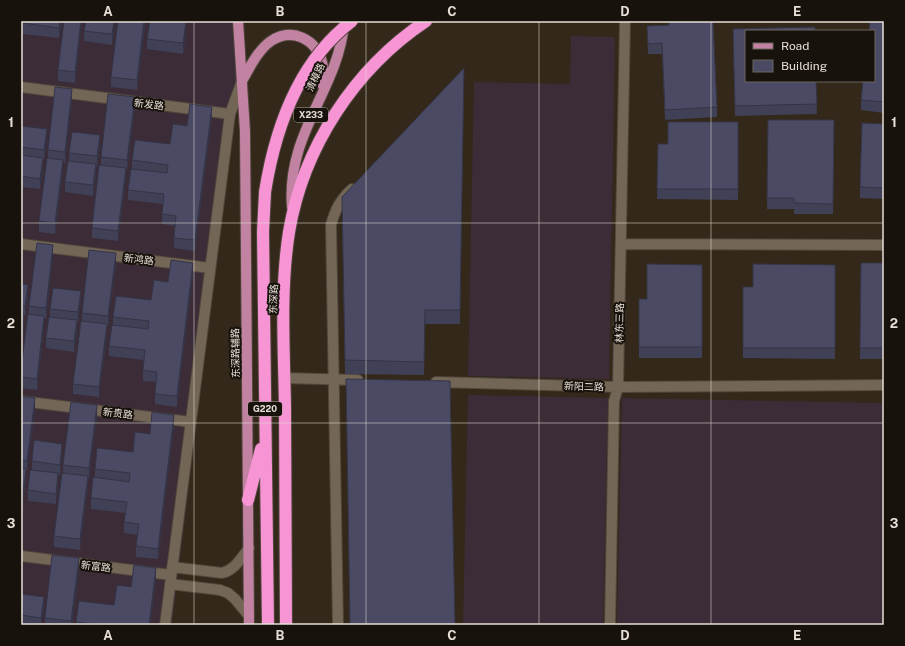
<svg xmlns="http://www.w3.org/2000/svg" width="905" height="646" viewBox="0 0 905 646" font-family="'Public Sans','Noto Sans SC',sans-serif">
<rect width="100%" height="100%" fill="#33281a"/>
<path fill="#3b2c38" d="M21,21H245L172,625H21Z
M571,36L615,37L609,379L468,376L474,82L570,84Z
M468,395L608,398L603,625H463Z
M622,398L884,403V625H617Z"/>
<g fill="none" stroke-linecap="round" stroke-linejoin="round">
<g stroke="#50473b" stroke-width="12">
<path id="minor" d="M21,87L230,114
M21,244L210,268
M621,244L884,245
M284,378L358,380
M436,382L618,387L884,385
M21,401L191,422
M21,556L171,575
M172,567L222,573C235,570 241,558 249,548
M170,584L220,590L228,593L235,599L249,616
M165,625L230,114L242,81
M338,625L331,225C335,210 340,200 352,189
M610,625L614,401L618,387L625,21"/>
</g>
<g stroke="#50473b" stroke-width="12">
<path id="major" d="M238,21L245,131L249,625
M242,81C250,67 258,50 271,41C292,27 316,39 322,62C324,69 323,79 323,86
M292,207C286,133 338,90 344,24"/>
</g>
<g stroke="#50473b" stroke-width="14">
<path id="highway" d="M265,192L263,232L268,625
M248,500L261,449
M286,625C286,552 285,479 285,406C284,349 280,289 289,232C303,148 354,69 426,21"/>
</g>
<use href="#minor" stroke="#736656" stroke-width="10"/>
<use href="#major" stroke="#c282a2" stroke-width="10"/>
<use href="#highway" stroke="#f694d4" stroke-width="12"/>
<g stroke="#50473b" stroke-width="14" stroke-linecap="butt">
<path id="highway-bridge" d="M265,192C275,129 299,61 352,21"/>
</g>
<use href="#highway-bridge" stroke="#f694d4" stroke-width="12"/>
</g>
<path fill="#404056" d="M62,21L59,38L23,34V23Z
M82,21L75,83L58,81V70Z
M115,21L112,45L84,41V31Z
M145,21V28L137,90L111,87V77Z
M884,21V113L861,110V100Z
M647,26L717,107V117L665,120L662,54H648Z
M186,33L183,54L147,49V39Z
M733,39L816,81L817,114L735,116Z
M464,68L460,324H425L424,375L345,374L342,211Z
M72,100L65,163L63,162V171L55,234L39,232V221L48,158V150Z
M135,108L127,170H126V179L118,241L92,238V228L101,165V157Z
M212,117L195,251L174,248V238L175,226L162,224V214L163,204L128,200V190L132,169V160L170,144L187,126Z
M768,120H834L833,214H794V209H767Z
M738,122V200L657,199L658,144H668Z
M884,124V199L860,198V187Z
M21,126L47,139L44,160H43V168L40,189L21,187Z
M100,146L97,167L96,166V175L93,196L65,192V182L69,161V153Z
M53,256L46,319L44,318V327L37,390L21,388V369L29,315V306Z
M116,263L108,326H107V335L99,397L73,394V384L82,321V313Z
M861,263H884V359H860Z
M702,265V358H639V299H647Z
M835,265V359L743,358V287H753Z
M193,273L177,407L155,404V394L156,382L143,381V370L144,360L109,356V346L113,325V317L151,300L168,282Z
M21,284L28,295L25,316H24V325L21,345Z
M81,302L78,323L77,322V331L74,352L46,348V338L50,317V309Z
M21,396L35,408L27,471H26V479L21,517Z
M97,416L89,479L88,478V487L80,550L54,547V536L63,473V465Z
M174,426L158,559L136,557V546L138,535L124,533V522L126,513L91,509V498L95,477V469L133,452L150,434Z
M62,454L60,475H58V483L56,504L28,501V490L32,470V461Z
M79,569L72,625H45V618Z
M156,579L150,625H76V622L114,605L131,587Z
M21,594L44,607L41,625H21Z"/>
<path fill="#343446" d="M60,21H62L59,38V28Z
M81,21H82L75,83V72Z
M114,21H115V24L112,45V34Z
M144,21L145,28L137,90V80Z
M186,22V33L183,54V43Z
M72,89V100L65,163V152Z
M135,97V108L127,170V160Z
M212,107V117L195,251V240Z
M47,129V139L44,160V150Z
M100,135V146L97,167V156Z
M43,158V168L40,189V179Z
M63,160V171L55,234V223Z
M96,164V175L93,196V185Z
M126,168V179L118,241V231Z
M53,245V256L46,319V308Z
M116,253V263L108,326V316Z
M193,263V273L177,407V396Z
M28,285V295L25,316V306Z
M81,291V302L78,323V312Z
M24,314V325L21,345V335Z
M44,316V327L37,390V379Z
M77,320V331L74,352V341Z
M107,324V335L99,397V387Z
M35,398V408L27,471V461Z
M97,405V416L89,479V468Z
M174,415V426L158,559V549Z
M62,444V454L60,475V465Z
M26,469V479L21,517V507Z
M58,473V483L56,504V494Z
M88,476V487L80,550V539Z
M79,558V569L72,625H71Z
M156,568V579L150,625H149Z
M44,597V607L41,625V618Z"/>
<path fill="#4a4a64" stroke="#343446" d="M23,21H60L59,28L23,23Z
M64,21H81L75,72L58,70Z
M86,21H114L112,34L84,31Z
M118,21H144L137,80L111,77Z
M150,21H176L186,22L183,43L147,39Z
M669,21H713L717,107L665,110L662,43L648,44L647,26L669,25Z
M870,21H884V102L861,100L863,81H874V31H869Z
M815,27V31H746V81H816L817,104L735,106L733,29Z
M464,68L460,310H425L424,362L345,360L342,197Z
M55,87L72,89L65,152L48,150Z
M108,94L135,97L127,160L101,157Z
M190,104L212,107L195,240L174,238L176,216L162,214L164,194L128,190L131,169L167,173L168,165L132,160L135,140L170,144L173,124L187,126Z
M768,120H834L833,204L794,203V198H767Z
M668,122H738V189H657L658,144H668Z
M862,123L884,124V188L860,187Z
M21,126L47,129L44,150L21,147Z
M72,132L100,135L97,156L69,153Z
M21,155L43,158L40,179L21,176Z
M47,158L63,160L55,223L39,221Z
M68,161L96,164L93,185L65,182Z
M99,165L126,168L118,231L92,228Z
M37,243L53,245L46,308L29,306Z
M89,250L116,253L108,316L82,313Z
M171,260L193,263L177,396L155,394L157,372L143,370L145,350L109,346L112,325L148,329L149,321L113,317L116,296L151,300L154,280L168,282Z
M861,263H884V348H860Z
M647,264L702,265V347H639V299H647Z
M753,264L835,265V348H743V287H753Z
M21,284L28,285L25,306L21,305Z
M53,288L81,291L78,312L50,309Z
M21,314H24L21,335Z
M28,314L44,316L37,379L21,377V369Z
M49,317L77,320L74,341L46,338Z
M81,321L107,324L99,387L73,384Z
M346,379L450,381L455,625H350Z
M21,396L35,398L27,461L21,460Z
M71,402L97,405L89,468L63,465Z
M152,412L174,415L158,549L136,546L139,524L124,522L127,502L91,498L93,477L129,482L130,473L95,469L97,448L133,452L135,432L150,434Z
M34,440L62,444L60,465L32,461Z
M21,468L26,469L21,507Z
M30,470L58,473L56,494L28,490Z
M62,473L88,476L80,539L54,536Z
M52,555L79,558L71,621L45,618Z
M134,565L156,568L149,625H102L76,622L79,601L114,605L117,585L131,587Z
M21,594L44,597L41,618L21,615Z
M21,624L33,625H21Z"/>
<path fill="none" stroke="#e7dfd6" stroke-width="1" stroke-opacity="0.55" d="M194,21V625M366,21V625M539,21V625M711,21V625M21,223H884M21,423H884"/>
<g text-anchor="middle" stroke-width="4" stroke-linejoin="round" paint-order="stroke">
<g fill="#17120c" stroke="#a9a299" stroke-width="1">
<rect x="294" y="108" width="34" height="14" rx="3"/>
<rect x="248" y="402" width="34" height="14" rx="3"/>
</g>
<g font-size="9" font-weight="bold" fill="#e7dfd6">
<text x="311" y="118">X233</text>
<text x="265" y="412">G220</text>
</g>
<g font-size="10" fill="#e7dfd6" stroke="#17120c">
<text transform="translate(315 77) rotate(-65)" y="4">清樟路</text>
<text transform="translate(149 104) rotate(7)" y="4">新发路</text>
<text transform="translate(139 259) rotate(7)" y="4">新鸿路</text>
<text transform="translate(273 299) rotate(-88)" y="4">东深路</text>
<text transform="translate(619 323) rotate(-89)" y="4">林东三路</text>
<text transform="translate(235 353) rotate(-91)" y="4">东深路辅路</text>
<text transform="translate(584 386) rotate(2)" y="4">新阳二路</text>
<text transform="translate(118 413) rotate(7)" y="4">新贵路</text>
<text transform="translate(96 566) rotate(7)" y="4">新富路</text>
</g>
</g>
<rect width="905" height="646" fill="none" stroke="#17120c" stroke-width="44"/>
<rect x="745" y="30" width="130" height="52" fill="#17120c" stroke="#6a645d"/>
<rect x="753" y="43" width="20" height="6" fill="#c282a2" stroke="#6a645d"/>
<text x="781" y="50" font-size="12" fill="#e7dfd6">Road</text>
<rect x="753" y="60" width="20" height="12" fill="#4a4a64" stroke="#6a645d"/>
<text x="781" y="70" font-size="12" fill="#e7dfd6">Building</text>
<rect x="22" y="22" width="861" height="602" fill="none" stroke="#e7dfd6" stroke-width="1.5"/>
<g font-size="13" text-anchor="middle" font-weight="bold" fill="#e7dfd6">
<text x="108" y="16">A</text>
<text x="280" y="16">B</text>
<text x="452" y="16">C</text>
<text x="625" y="16">D</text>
<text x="797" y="16">E</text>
<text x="11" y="127">1</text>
<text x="894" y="127">1</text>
<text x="11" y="328">2</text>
<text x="894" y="328">2</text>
<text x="11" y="528">3</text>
<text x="894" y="528">3</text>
<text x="108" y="640">A</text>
<text x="280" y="640">B</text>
<text x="452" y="640">C</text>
<text x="625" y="640">D</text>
<text x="797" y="640">E</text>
</g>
</svg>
